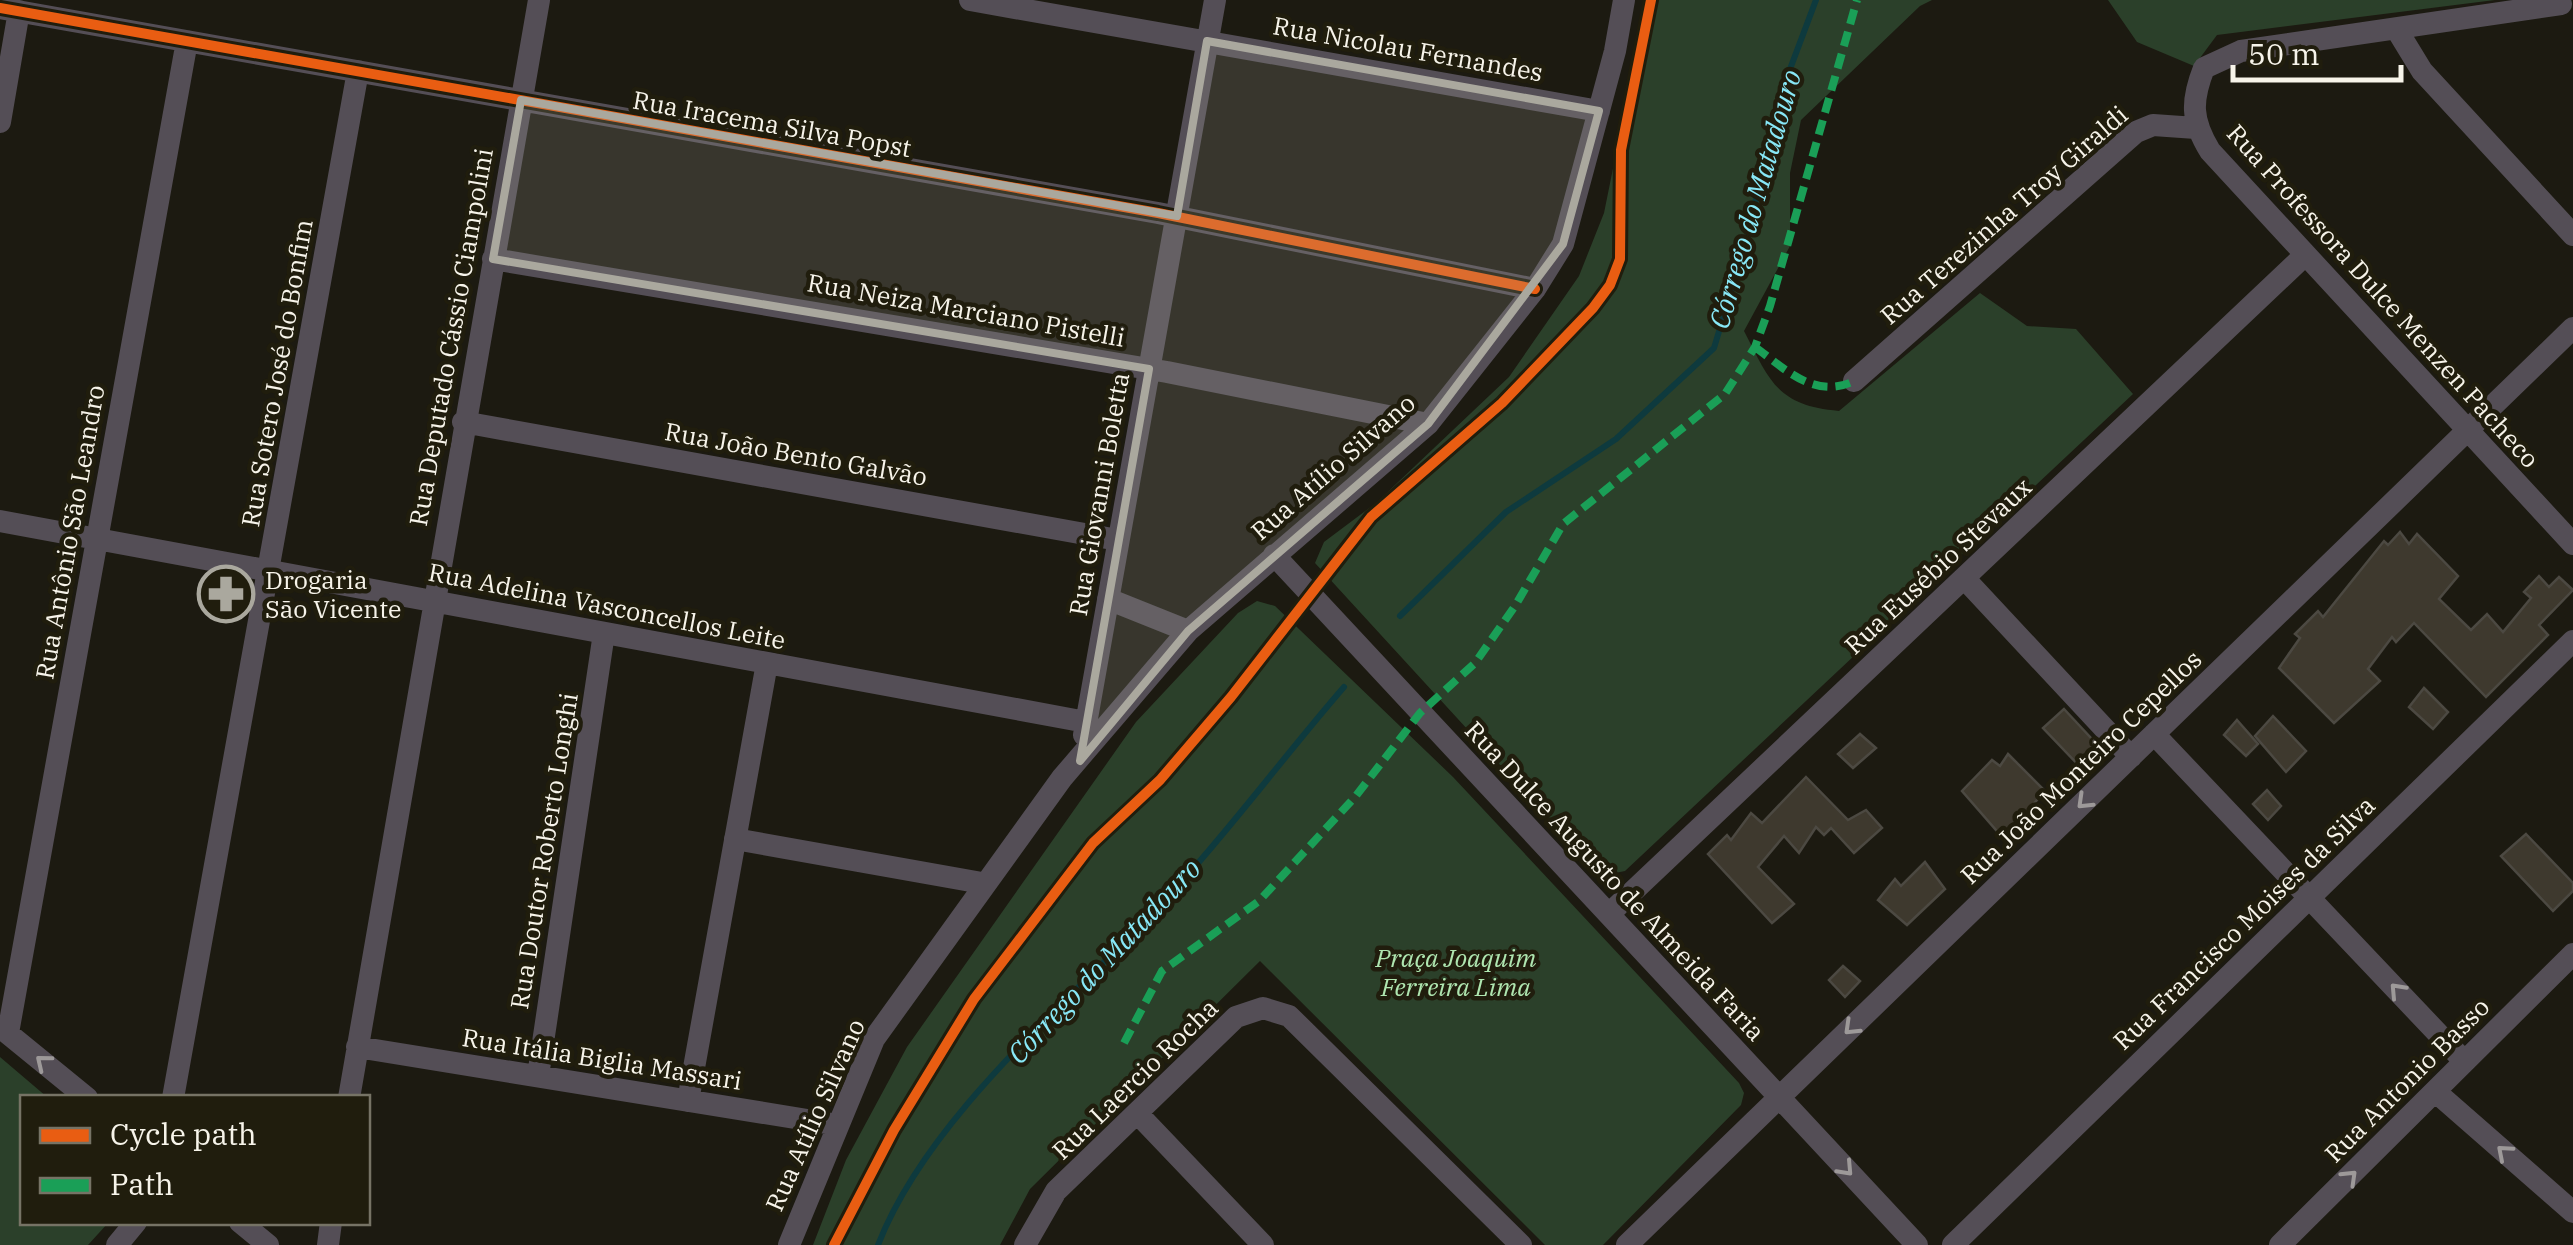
<svg xmlns="http://www.w3.org/2000/svg" width="2573" height="1245" viewBox="0 0 2573 1245" font-family="'IBM Plex Serif',serif">
<rect width="100%" height="100%" fill="#1c1a11"/>
<path fill="#2b402a" d="M1647,0H1932L1920,6L1801,120L1790,173V246L1744,331C1770,382 1778,406 1839,411L1980,293L2027,326L2076,329L2133,394L1625,871L1610,874L1589,862L1315,563L1324,542L1376,503L1509,377L1579,276L1604,213Z
M2108,0H2495L2217,35L2194,66L2137,42Z
M1257,601L1275,606L1453,777L1739,1083L1744,1093L1741,1105L1603,1245H1545L1260,961L1030,1189L1000,1245H813L846,1160L907,1047L1136,722L1238,613Z
M0,1057L47,1097L22,1098V1222L108,1223L88,1245H0Z"/>
<g fill="none" stroke-linecap="round" stroke-linejoin="round">
<path stroke="#0e3a3e" stroke-width="6" d="M1400,616L1506,512L1616,439L1714,348L1746,242L1781,93L1816,0
M878,1245C929,1114 1073,999 1168,897C1230,830 1284,756 1344,687"/>
</g>
<path fill="#3e392e" stroke="#4c4942" stroke-width="2.5" d="M2400,532L2409,544L2417,534L2458,576L2439,599L2471,630L2487,614L2503,632L2531,598L2524,592L2539,576L2549,587L2559,577L2573,590L2539,625L2548,635L2486,697L2414,623L2396,642L2392,637L2368,669L2380,681L2334,723L2279,668L2300,638L2295,634L2318,611L2323,617L2384,541L2388,545Z
M2424,688L2448,712L2433,729L2409,707Z
M2064,709L2104,752L2085,772L2043,728Z
M2273,716L2306,751L2286,772L2255,736Z
M2237,720L2258,744L2246,756L2224,735Z
M1860,734L1876,748L1853,768L1838,754Z
M2008,754L2045,791L2003,838L1962,791L1992,760L2000,766Z
M1806,777L1848,820L1866,810L1882,828L1854,853L1831,828L1824,835L1816,827L1799,853L1784,836L1758,867L1794,904L1772,923L1708,854L1727,835L1731,840L1751,813L1762,823Z
M2267,790L2281,806L2268,820L2253,804Z
M2526,834L2573,883V891L2553,911L2501,856Z
M1925,862L1945,889L1907,925L1878,900L1895,879L1901,886Z
M1843,966L1860,981L1845,997L1829,980Z"/>
<g fill="none" stroke-linecap="round" stroke-linejoin="round">
<path stroke="#544e56" stroke-width="22" d="M970,0L1599,111
M2561,4L2241,51L2204,68C2191,101 2191,120 2210,151L2573,544
M0,8L1158,213L1535,289
M2397,30L2422,71L2573,235
M0,122L19,11
M493,259L1167,372L1428,424
M1854,381L2136,132L2153,125L2196,128
M463,422L1118,540
M0,521L1086,722
M1274,555L1917,1245
M1964,578L2131,757
M1108,599L1188,631
M2154,734L2464,1061
M1084,735L1215,0
M735,839L982,883
M1609,914L2304,256
M0,1027L87,1098
M8,1033L187,41
M357,1047L838,1125
M538,1076L604,633
M2437,1093L2573,1212
M173,1098L358,71
M349,1098L539,0
M688,1101L767,663
M1137,1113L1263,1245
M240,1222L268,1245
M117,1245L136,1222
M328,1245L331,1222
M789,1245L874,1039L1062,778L1188,631L1428,424L1535,289L1563,244L1615,51L1624,0
M1025,1245L1056,1191L1236,1017L1263,1008L1289,1016L1521,1245
M1627,1245L2573,328
M1953,1245L2573,641
M2280,1245L2573,954"/>
<path stroke="#1a9f57" stroke-width="8" stroke-dasharray="15 8" stroke-linecap="butt" d="M1755,347C1785,369 1815,400 1854,381
M1124,1043L1162,971L1259,901L1355,797L1420,713L1475,663L1515,606L1563,524L1725,394L1755,347L1770,306L1857,0"/>
<g stroke="#201d0d" stroke-width="16">
<path id="cycleway" d="M0,8L1158,213L1535,289
M834,1245L894,1130L974,999L1093,843L1160,780L1231,697L1371,517L1502,403L1593,308L1610,285L1620,259L1621,150L1651,0"/>
</g>
<use href="#cycleway" stroke="#e95d12" stroke-width="10"/>
</g>
<defs><path id="oneway-chevron" d="M-2-3.5L2.5 0L-2 3.5" fill="none" stroke-width="1.6" stroke-linecap="round" stroke-linejoin="round" transform="scale(2.5)"/></defs>
<g stroke="#9d9999">
<use href="#oneway-chevron" transform="translate(2084 802) rotate(136)"/>
<use href="#oneway-chevron" transform="translate(2397 990) rotate(-133)"/>
<use href="#oneway-chevron" transform="translate(1851 1028) rotate(136)"/>
<use href="#oneway-chevron" transform="translate(43 1062) rotate(-141)"/>
<use href="#oneway-chevron" transform="translate(2504 1152) rotate(-139)"/>
<use href="#oneway-chevron" transform="translate(1846 1169) rotate(47)"/>
<use href="#oneway-chevron" transform="translate(2350 1177) rotate(-44)"/>
</g>
<path fill="#aaa89e" fill-opacity="0.2" stroke="#aaa89e" stroke-width="8" stroke-linejoin="round" d="M1207,41L1599,111L1563,244L1428,424L1188,631L1080,761L1149,369L493,259L521,100L1177,216Z"/>
<defs>
<g id="pharmacy-ring" transform="scale(2.875)"><circle r="9.5" fill="#201d0d" stroke="#aaa89e" stroke-width="1.5"/><path d="M-2-6h4v4h4v4h-4v4h-4v-4h-4v-4h4Z" fill="#aaa89e"/></g>
</defs>
<g fill-rule="evenodd">
<use href="#pharmacy-ring" x="226" y="594"/>
</g>
<g text-anchor="middle" stroke-width="9" stroke-linejoin="round" paint-order="stroke">
<g font-size="25" fill="#f7f4ea" stroke="#201d0d">
<text transform="translate(1408 49) rotate(10)" y="9">Rua Nicolau Fernandes</text>
<text transform="translate(772 124) rotate(10)" y="9">Rua Iracema Silva Popst</text>
<text transform="translate(2004 215) rotate(-41)" y="9">Rua Terezinha Troy Giraldi</text>
<text transform="translate(2383 296) rotate(48)" y="9">Rua Professora Dulce Menzen Pacheco</text>
<text transform="translate(966 310) rotate(10)" y="9">Rua Neiza Marciano Pistelli</text>
<text transform="translate(451 337) rotate(-80)" y="9">Rua Deputado Cássio Ciampolini</text>
<text transform="translate(277 373) rotate(-80)" y="9">Rua Sotero José do Bonfim</text>
<text transform="translate(796 454) rotate(10)" y="9">Rua João Bento Galvão</text>
<text transform="translate(1333 467) rotate(-41)" y="9">Rua Atílio Silvano</text>
<text transform="translate(1099 494) rotate(-80)" y="9">Rua Giovanni Boletta</text>
<text transform="translate(70 532) rotate(-80)" y="9">Rua Antônio São Leandro</text>
<text transform="translate(1938 566) rotate(-43)" y="9">Rua Eusébio Stevaux</text>
<text transform="translate(607 606) rotate(11)" y="9">Rua Adelina Vasconcellos Leite</text>
<text transform="translate(2081 767) rotate(-44)" y="9">Rua João Monteiro Cepellos</text>
<text transform="translate(544 851) rotate(-81)" y="9">Rua Doutor Roberto Longhi</text>
<text transform="translate(1615 881) rotate(47)" y="9">Rua Dulce Augusto de Almeida Faria</text>
<text transform="translate(2244 923) rotate(-44)" y="9">Rua Francisco Moises da Silva</text>
<text transform="translate(602 1059) rotate(9)" y="9">Rua Itália Biglia Massari</text>
<text transform="translate(1135 1079) rotate(-44)" y="9">Rua Laercio Rocha</text>
<text transform="translate(2407 1080) rotate(-45)" y="9">Rua Antonio Basso</text>
<text transform="translate(815 1115) rotate(-66)" y="9">Rua Atílio Silvano</text>
</g>
<g font-size="25" fill="#f7f4ea" stroke="#201d0d" text-anchor="start">
<text x="265" y="589">Drogaria<tspan x="265" dy="29">São Vicente</tspan></text>
</g>
<g font-size="25" font-style="italic" fill="#afe6b0" stroke="#201d0d">
<text x="1456" y="967">Praça Joaquim<tspan x="1456" dy="29">Ferreira Lima</tspan></text>
</g>
<g font-size="28" font-style="italic" fill="#88e8f7" stroke="#201d0d">
<text transform="translate(1755 199) rotate(-74)" y="10">Córrego do Matadouro</text>
<text transform="translate(1104 961) rotate(-47)" y="10">Córrego do Matadouro</text>
</g>
</g>
<rect x="20" y="1095" width="350" height="130" fill="#201d0d" stroke="#767365" stroke-width="2.5"/>
<rect x="40" y="1128" width="50" height="15" fill="#e95d12" stroke="#767365" stroke-width="2.5"/>
<text x="110" y="1145" font-size="30" fill="#f7f4ea">Cycle path</text>
<rect x="40" y="1178" width="50" height="15" fill="#1a9f57" stroke="#767365" stroke-width="2.5"/>
<text x="110" y="1195" font-size="30" fill="#f7f4ea">Path</text>
<path d="M2233 65v15h168v-15" fill="none" stroke="#f7f4ea" stroke-width="5"/>
<text x="2248" y="65" font-size="30" fill="#f7f4ea" stroke="#201d0d" stroke-width="8" paint-order="stroke">50 m</text>
</svg>
